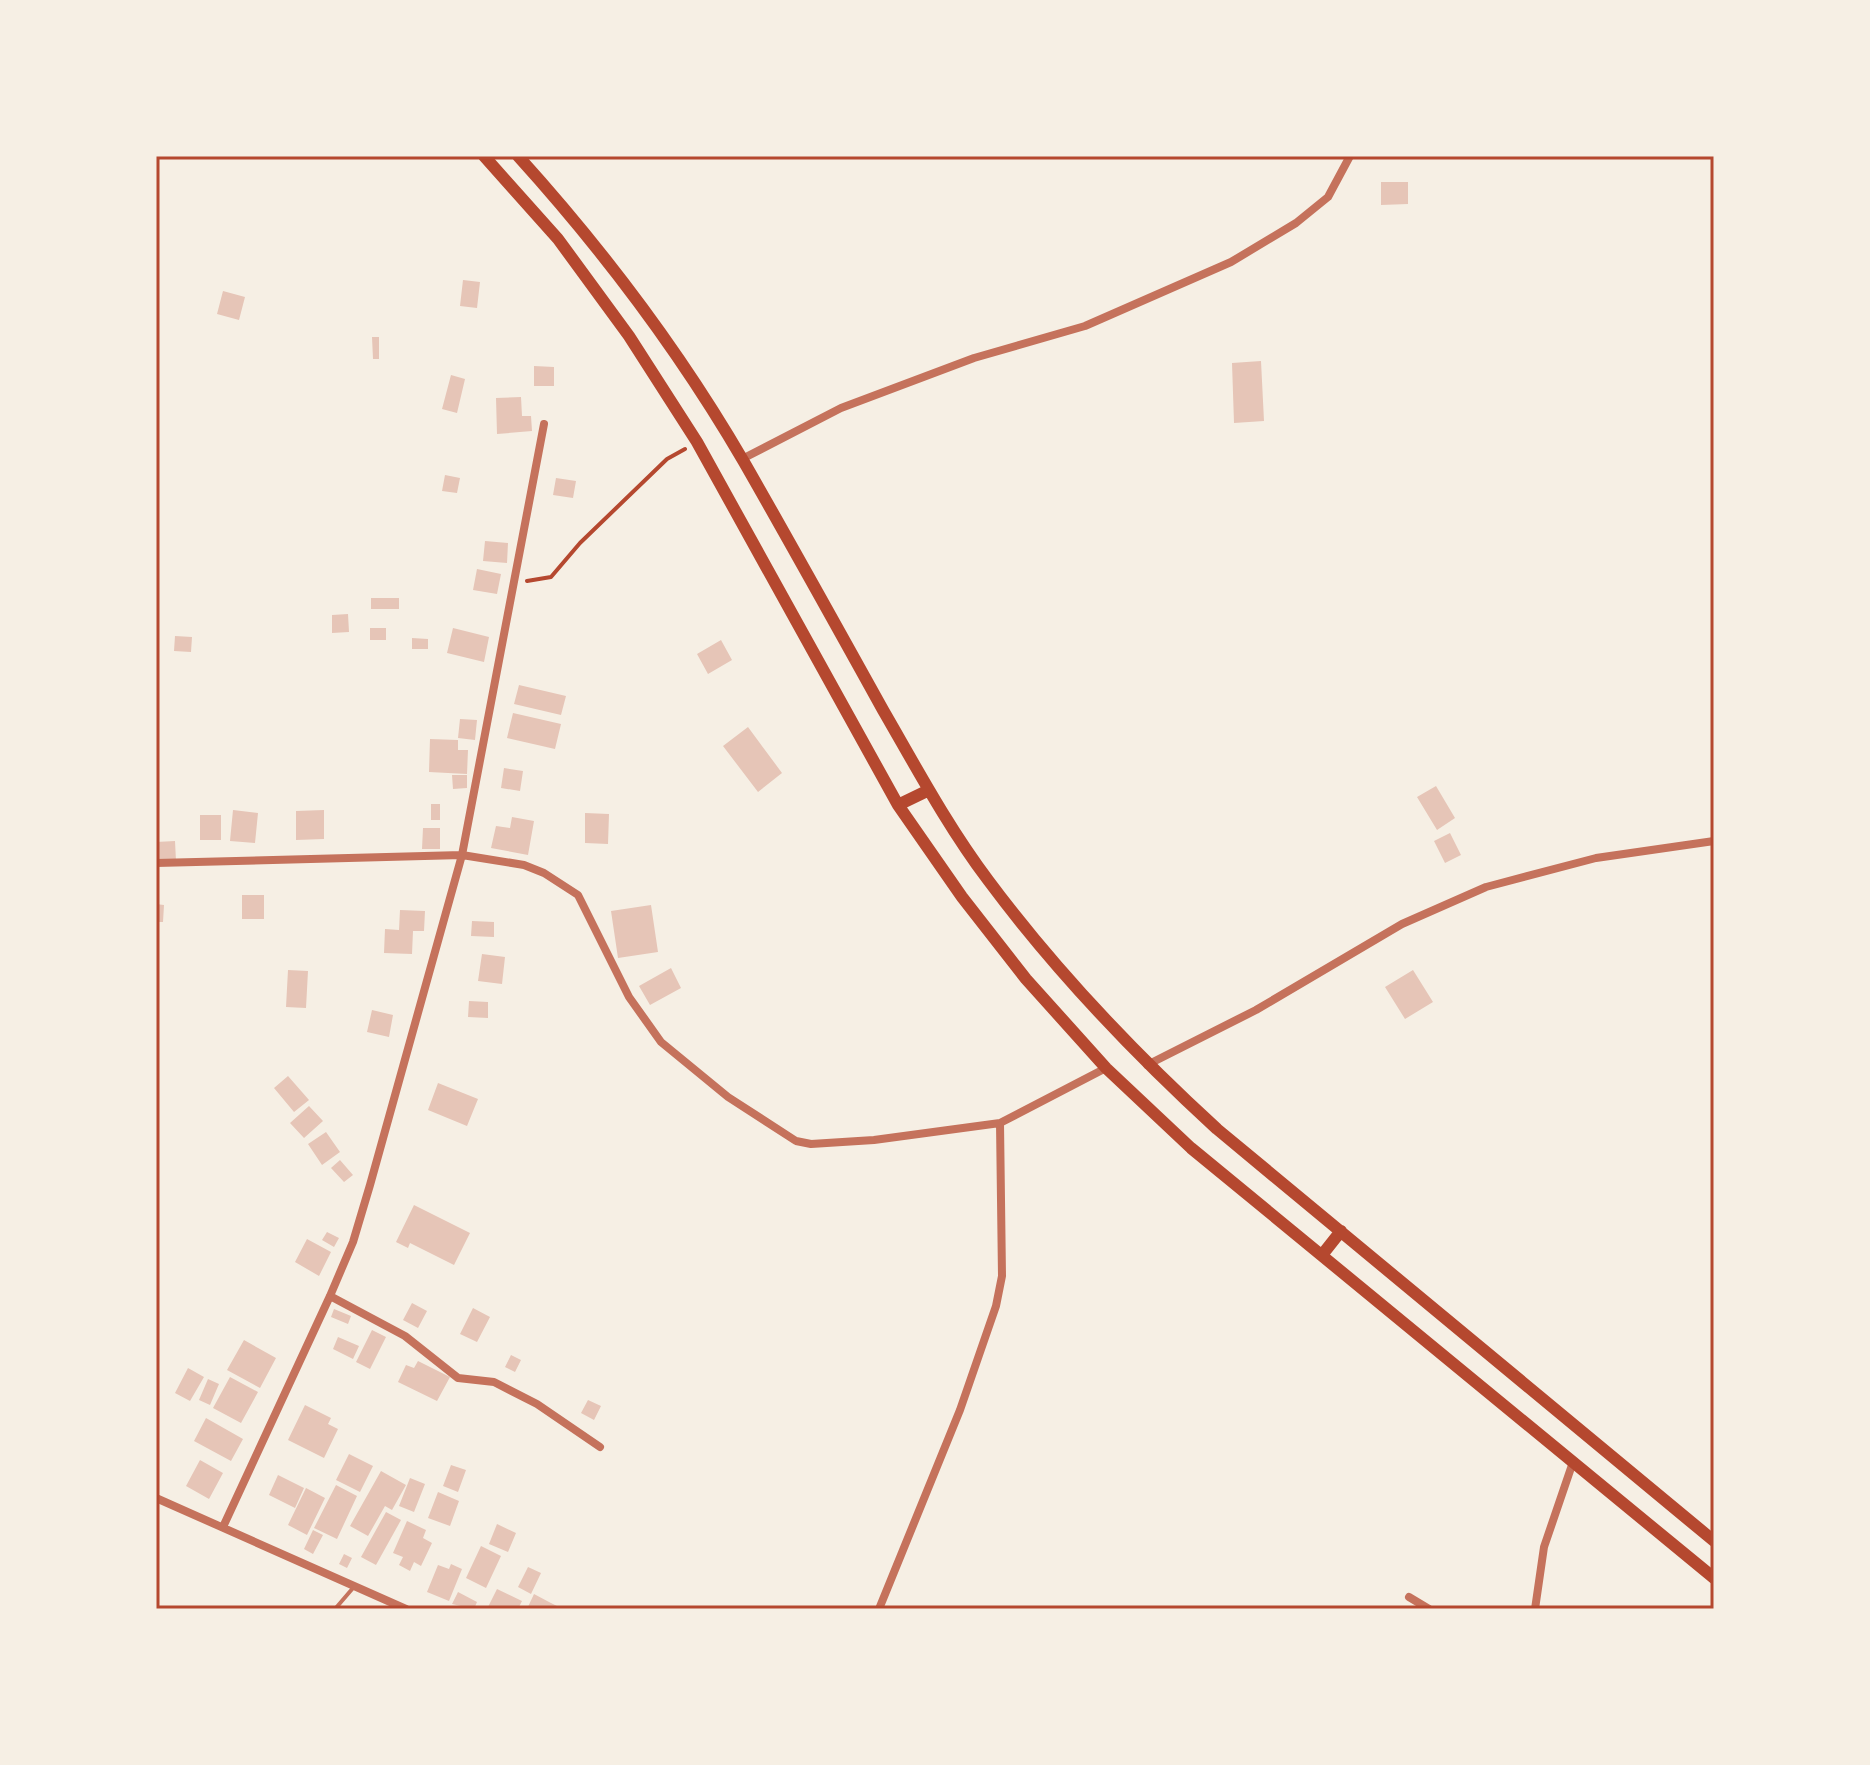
<svg xmlns="http://www.w3.org/2000/svg" width="1870" height="1765" viewBox="0 0 1870 1765" font-family="Bitter,serif">
<rect width="100%" height="100%" fill="#f6efe4"/>
<path fill="#e6c5b7" d="M1381,182H1408V204L1381,205Z
M463,280L480,282L477,308L460,306Z
M223,291L245,297L239,320L217,314Z
M372,337H379V359H373Z
M1261,361L1264,421L1234,423L1232,363Z
M534,366L554,367V386H534Z
M451,375L465,379L457,413L442,409Z
M521,397L522,416H531L532,431L497,434L496,398Z
M445,475L460,478L457,493L442,491Z
M556,478L576,481L573,498L553,495Z
M485,541L508,543L507,563L483,561Z
M477,569L501,574L497,594L473,590Z
M371,598H399V609H371Z
M348,614L349,632L332,633V615Z
M370,628H386V640H370Z
M453,628L489,637L484,662L447,653Z
M175,636L192,637L191,652L174,651Z
M412,638L428,639V649H412Z
M721,640L732,660L708,674L697,654Z
M519,685L566,696L561,715L514,704Z
M513,713L561,724L555,749L507,738Z
M460,719L477,720L475,740L458,738Z
M748,727L782,773L758,792L723,746Z
M430,739L458,740V750H468L467,774L429,772Z
M504,768L523,771L520,791L501,788Z
M452,775H467V788L453,789Z
M1436,786L1455,818L1437,830L1417,797Z
M431,804H440V820H431Z
M233,810L258,813L255,843L230,841Z
M324,810V839L296,840V811Z
M585,813L609,814L608,844L585,843Z
M200,815H221V840H200Z
M512,817L534,821L528,855L491,848L496,826L510,828Z
M423,828H440V849H422Z
M1450,833L1461,855L1445,863L1434,841Z
M175,841L176,861L156,862V842Z
M242,895H264V919H242Z
M156,904L164,905L163,922H156Z
M651,905L658,952L618,958L611,911Z
M400,910L425,911L424,931H413L412,954L384,953L385,929L399,930Z
M472,921L494,922V937L471,936Z
M482,954L505,957L502,984L478,981Z
M671,968L681,988L650,1005L639,986Z
M288,970L308,971L306,1008L286,1007Z
M1413,970L1433,1002L1405,1019L1385,987Z
M469,1001L488,1002V1018L468,1017Z
M372,1010L393,1015L389,1037L367,1032Z
M288,1076L309,1100L294,1112L274,1088Z
M438,1083L478,1099L467,1126L428,1110Z
M309,1106L323,1121L304,1138L290,1123Z
M326,1132L340,1152L322,1165L308,1144Z
M340,1160L353,1175L344,1182L331,1168Z
M414,1205L470,1233L454,1265L410,1243L408,1248L396,1242Z
M327,1232L339,1238L334,1247L322,1240Z
M307,1239L331,1252L319,1276L295,1262Z
M412,1303L427,1311L418,1328L403,1320Z
M473,1308L490,1317L477,1342L460,1334Z
M334,1309L351,1316L348,1324L331,1317Z
M372,1330L386,1337L370,1369L356,1362Z
M338,1337L359,1346L353,1359L333,1349Z
M244,1340L276,1358L260,1388L227,1370Z
M511,1355L521,1360L515,1372L505,1367Z
M418,1361L450,1377L437,1401L398,1382L406,1365L414,1368Z
M188,1368L204,1377L190,1401L175,1393Z
M230,1377L258,1392L241,1423L213,1408Z
M208,1379L219,1384L210,1405L199,1400Z
M588,1400L601,1406L594,1420L581,1413Z
M305,1405L331,1418L328,1424L338,1429L324,1458L288,1440Z
M206,1418L243,1439L231,1461L194,1441Z
M349,1454L373,1466L360,1492L336,1480Z
M200,1460L223,1473L209,1499L186,1486Z
M451,1465L466,1470L458,1492L443,1486Z
M381,1471L406,1485L392,1510L385,1506L368,1536L350,1526Z
M278,1475L304,1488L295,1508L269,1495Z
M410,1478L425,1484L414,1512L399,1506Z
M336,1485L357,1496L337,1539L314,1528Z
M306,1488L325,1498L307,1535L288,1525Z
M438,1492L459,1501L450,1526L428,1518Z
M386,1512L401,1520L376,1565L361,1557Z
M407,1521L426,1530L423,1538L432,1543L421,1566L414,1562L410,1571L399,1565L403,1557L393,1553Z
M497,1524L516,1533L508,1552L489,1544Z
M313,1530L323,1535L313,1554L304,1549Z
M481,1546L501,1556L486,1588L466,1578Z
M344,1554L352,1558L347,1568L339,1564Z
M451,1564L462,1569L449,1601L427,1592L438,1565L449,1569Z
M528,1567L541,1573L531,1594L518,1587Z
M497,1589L522,1601L518,1609H487Z
M458,1592L477,1602L474,1609L452,1604Z
M534,1594L549,1602L563,1609H527Z"/>
<g fill="none" stroke-linecap="round" stroke-linejoin="round">
<path stroke="#b5482f" stroke-width="4" d="M527,581L551,577L580,543L667,459L685,449"/>
<path stroke="#c5725c" stroke-width="4" d="M335,1609L353,1588"/>
<path stroke="#c5725c" stroke-width="8" d="M742,459L841,408L974,358L1085,326L1231,262L1296,223L1328,197L1350,156
M156,863L462,855L524,865L544,873L578,895L629,997L661,1042L728,1097L796,1141L811,1144L874,1140L1000,1123L1106,1068
M1147,1065L1256,1010L1402,924L1486,887L1596,858L1714,841
M330,1296L405,1336L458,1378L494,1382L537,1404L600,1447
M156,1498L406,1609
M223,1527L330,1296L353,1242L370,1185L462,855L544,424
M1409,1597L1429,1609
M879,1609L960,1410L996,1306L1002,1276L1000,1123
M1535,1609L1544,1547L1573,1462"/>
<path stroke="#b5482f" stroke-width="12" d="M484,156L558,239L629,336L697,442L898,805L962,897L1026,979L1106,1068L1191,1148L1714,1578
M518,156C603,250 680,352 744,462C791,544 837,627 883,710C916,767 948,827 988,880C1055,970 1134,1053 1217,1129L1714,1541
M898,805L929,790
M1322,1255L1341,1231"/>
</g>
<rect width="1870" height="1765" fill="none" stroke="#f6efe4" stroke-width="316"/>
<rect x="158" y="158" width="1554" height="1449" fill="none" stroke="#b5482f" stroke-width="3"/>
</svg>
